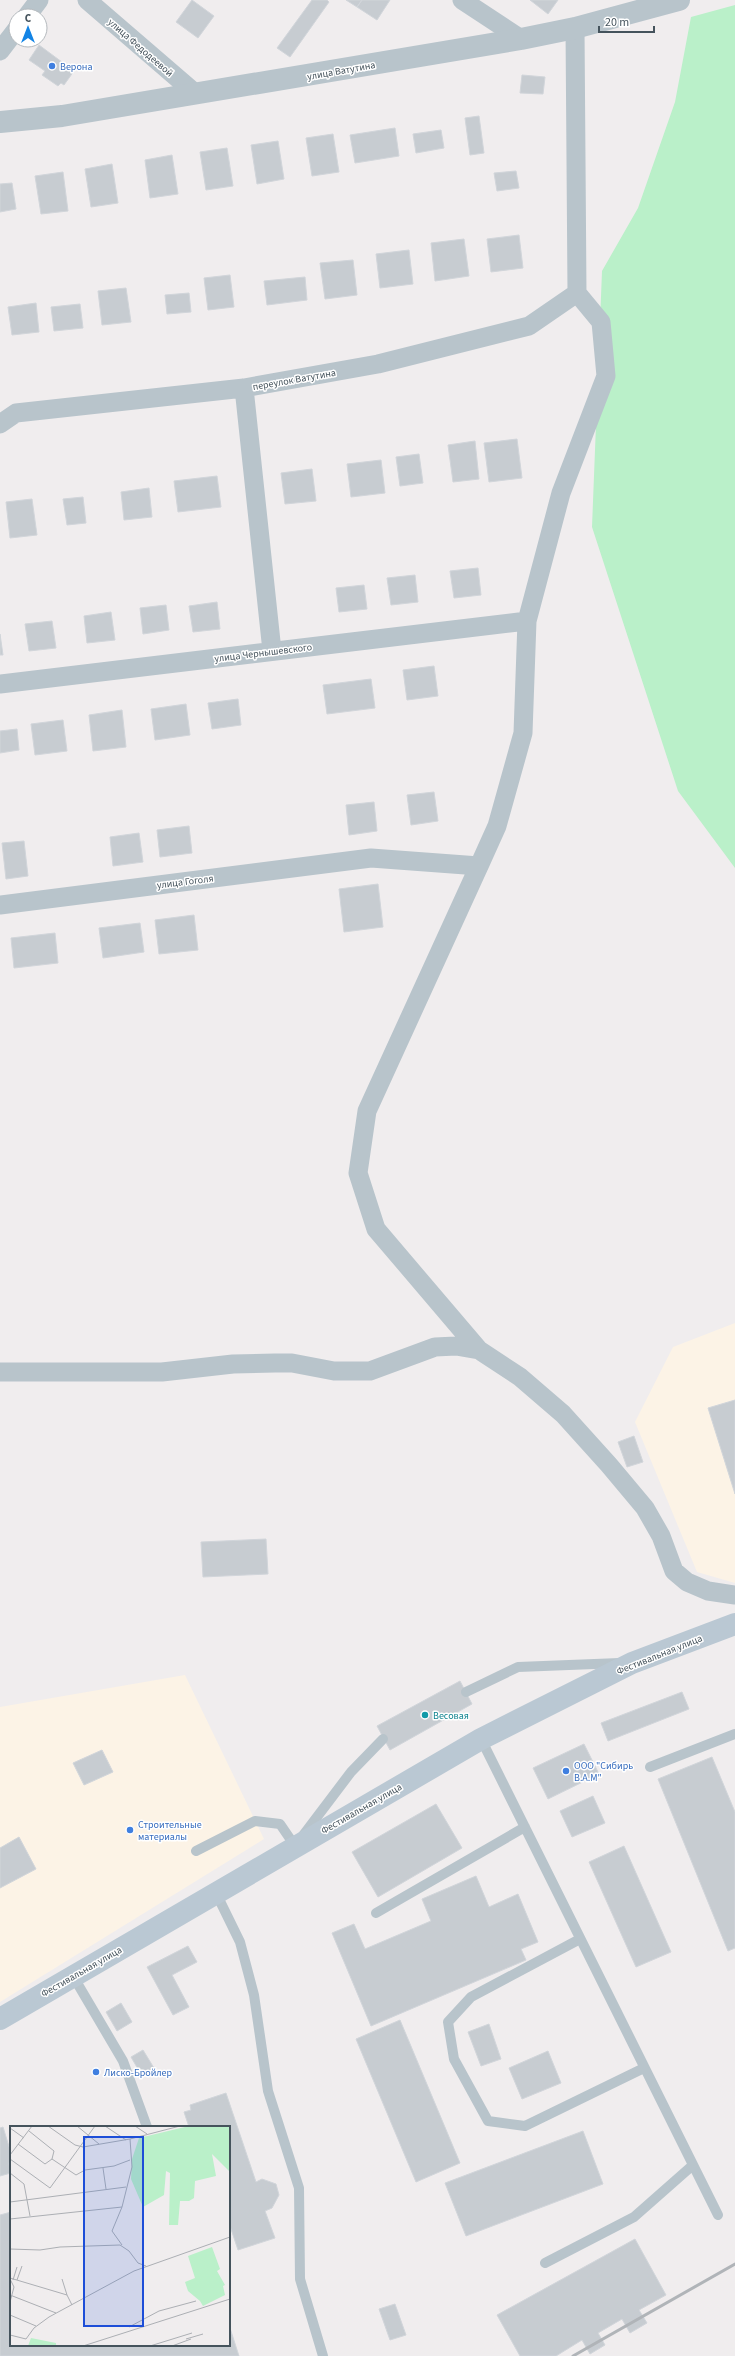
<svg xmlns="http://www.w3.org/2000/svg" width="735" height="2356" viewBox="0 0 735 2356" font-family="'Source Sans 3',sans-serif">
<rect width="100%" height="100%" fill="#f0edee"/>
<path fill="#fcf3e6" d="M735,1323V1583L697,1572L635,1422L673,1347Z
M185,1675L264,1839L0,2002V1707Z"/>
<path fill="#baf0c9" d="M735,5V868L678,791L592,527L602,271L638,208L675,102L691,17Z"/>
<path fill="#c7ccd1" stroke="#d1d5da" d="M192,0L214,16L198,38L176,22Z
M312,0H327L329,2L290,57L277,48Z
M346,0H362L357,7Z
M362,0H390L377,20L357,7Z
M530,0H558L548,14Z
M39,45L74,71L64,85L61,83L58,86L42,75L45,71L29,60Z
M522,75L545,77L543,94L520,93Z
M479,116L484,153L470,155L465,118Z
M395,128L399,156L355,163L350,135Z
M441,130L444,148L416,153L413,134Z
M333,134L339,172L312,176L306,138Z
M278,141L284,179L257,184L251,145Z
M227,148L233,186L206,190L200,152Z
M172,155L178,194L150,198L145,160Z
M112,164L118,203L91,207L85,169Z
M516,171L519,188L497,191L494,173Z
M63,172L68,211L41,214L35,176Z
M12,183L16,209L0,212V184Z
M519,235L523,268L491,272L487,239Z
M464,239L469,276L435,281L431,243Z
M409,250L413,284L380,288L376,254Z
M353,260L357,295L325,299L320,263Z
M230,275L234,307L208,310L204,278Z
M305,277L307,300L267,305L264,281Z
M126,288L131,322L102,325L98,291Z
M189,293L191,312L167,314L165,295Z
M36,303L39,332L12,335L8,307Z
M80,304L83,328L54,331L51,307Z
M517,439L522,478L489,482L484,443Z
M475,441L479,479L453,482L448,445Z
M419,454L423,483L400,486L396,457Z
M381,460L385,493L351,497L347,464Z
M312,469L316,501L285,504L281,473Z
M217,476L221,507L178,512L174,481Z
M149,488L152,517L124,520L121,492Z
M83,497L86,523L67,525L63,499Z
M32,499L37,535L10,538L6,502Z
M478,568L481,595L454,598L450,571Z
M415,575L418,602L391,605L387,578Z
M364,585L367,609L339,612L336,588Z
M217,602L220,629L193,632L189,606Z
M166,605L169,630L143,634L140,608Z
M111,612L115,640L87,643L84,616Z
M52,621L56,648L29,651L25,624Z
M0,634L3,655H0Z
M434,666L438,696L407,700L403,670Z
M371,679L375,708L327,714L323,685Z
M238,699L241,725L212,729L208,703Z
M186,704L190,735L155,740L151,709Z
M122,710L126,747L93,751L89,715Z
M63,720L67,751L35,755L31,724Z
M17,729L19,750L0,753V731Z
M434,792L438,821L411,825L407,795Z
M374,802L377,831L349,835L346,805Z
M189,826L192,853L160,857L157,830Z
M139,833L143,862L113,866L110,837Z
M24,841L28,876L6,879L2,843Z
M378,884L383,927L344,932L339,889Z
M194,915L198,950L159,954L155,920Z
M140,923L144,952L103,958L99,928Z
M55,933L58,963L14,968L11,938Z
M735,1400V1494L708,1408Z
M634,1436L643,1462L627,1467L618,1442Z
M266,1539L268,1574L203,1577L201,1542Z
M460,1681L472,1704L390,1750L377,1726Z
M682,1692L689,1709L608,1741L601,1723Z
M584,1744L599,1774L548,1799L533,1768Z
M102,1750L113,1772L84,1785L73,1763Z
M712,1757L735,1812V1948L728,1951L658,1779Z
M593,1796L605,1823L572,1837L560,1811Z
M436,1804L462,1848L378,1897L352,1852Z
M19,1837L36,1869L0,1888V1848Z
M624,1846L671,1952L636,1967L589,1862Z
M476,1876L489,1907L518,1894L538,1942L521,1949L526,1960L371,2026L332,1933L354,1924L365,1949L431,1921L422,1899Z
M188,1946L197,1962L172,1975L189,2007L173,2015L147,1967Z
M121,2003L132,2022L117,2031L106,2012Z
M400,2020L460,2163L416,2182L356,2039Z
M489,2024L501,2059L481,2066L468,2032Z
M143,2050L154,2068L142,2076L131,2057Z
M548,2051L561,2083L522,2099L509,2068Z
M226,2093L256,2182L262,2179L276,2184L279,2195L272,2208L265,2211L275,2238L238,2250L229,2223V2127H189L184,2112L191,2110L190,2105Z
M3,2127L11,2153L9,2164L11,2173L0,2176V2128Z
M583,2131L603,2184L466,2236L445,2183Z
M11,2212V2345H229V2325L239,2356H0V2215Z
M635,2239L666,2295L639,2310L647,2323L630,2333L622,2319L598,2333L605,2345L590,2354L582,2340L556,2356H520L497,2315Z
M395,2304L406,2335L390,2340L379,2309Z"/>
<g fill="none" stroke-linecap="round" stroke-linejoin="round">
<path stroke="#b8c4cb" stroke-width="10" d="M466,1692L518,1667L620,1663
M481,1739L718,2215
M650,1767L735,1734
M196,1851L255,1821L280,1824L295,1846L351,1772L383,1739
M216,1893L240,1942L254,1995L268,2091L299,2188L300,2279L323,2356
M376,1913L525,1827
M580,1939L471,1997L448,2022L454,2059L488,2121L525,2126L644,2068
M73,1976L123,2061L147,2127
M545,2263L634,2217L693,2165"/>
<path stroke="#b8c4cb" stroke-width="19" d="M87,0L196,94
M462,0L521,39
M27,16L39,0
M0,51L16,30
M244,388L272,651
M0,424L16,413L244,388L378,364L529,326L577,293
M0,684L527,621
M479,866L367,1111L358,1173L376,1229L479,1350
M0,905L371,858L479,866L497,826L523,733L527,621L561,493L606,376L601,322L577,293L575,28
M0,1372H162L233,1364L275,1363H292L334,1371H370L435,1347L456,1346L479,1350L520,1377L563,1414L609,1465L645,1508L661,1536L674,1571L687,1582L708,1591L735,1595"/>
<path stroke="#b8c4cb" stroke-width="22" d="M0,122L62,116L521,39L575,28L679,0"/>
<path stroke="#bac8d3" stroke-width="22" d="M0,2019L481,1739L632,1663L735,1624"/>
<path stroke="#b0b4b8" stroke-width="3" d="M573,2356L735,2264"/>
</g>
<g fill="#3f7fe0" stroke="#fff" stroke-width="1.5">
<circle cx="52" cy="66" r="4"/>
<circle cx="566" cy="1771" r="4"/>
<circle cx="130" cy="1830" r="4"/>
<circle cx="96" cy="2072" r="4"/>
</g>
<circle fill="#0f9aa8" stroke="#fff" stroke-width="1.5" cx="425" cy="1715" r="4"/>
<g text-anchor="middle" stroke-width="3" stroke-linejoin="round" paint-order="stroke">
<g font-size="10" fill="#45535c" stroke="#fff">
<text transform="translate(141 47) rotate(41)" y="4">улица Федодеевой</text>
<text transform="translate(341 70) rotate(-10)" y="4">улица Ватутина</text>
<text transform="translate(294 379) rotate(-10)" y="4">переулок Ватутина</text>
<text transform="translate(263 652) rotate(-7)" y="4">улица Чернышевского</text>
<text transform="translate(185 881) rotate(-7)" y="4">улица Гоголя</text>
<text transform="translate(659 1654) rotate(-22)" y="4">Фестивальная улица</text>
<text transform="translate(361 1808) rotate(-30)" y="4">Фестивальная улица</text>
<text transform="translate(81 1971) rotate(-30)" y="4">Фестивальная улица</text>
</g>
<g font-size="10" fill="#366cbe" stroke="#fff" text-anchor="start">
<text x="60" y="70">Верона</text>
<text x="574" y="1769">ООО "Сибирь<tspan x="574" dy="12">В.А.М"</tspan></text>
<text x="138" y="1828">Строительные<tspan x="138" dy="12">материалы</tspan></text>
<text x="104" y="2076">Лиско-Бройлер</text>
</g>
<g font-size="10" fill="#0d838f" stroke="#fff" text-anchor="start">
<text x="433" y="1719">Весовая</text>
</g>
</g>
<g transform="translate(10 2126)">
<rect width="220" height="220" fill="#f0edee"/>
<path d="M179,0H219V45L202,28L206,50L185,55L184,72L179,75H170L168,99H159L160,47L156,45L154,69L133,81L121,53L122,33L129,12ZM202,121L210,143L207,145L215,159L213,160L215,169L193,180L190,175L178,165L175,156L185,152L178,130ZM21,212L46,217V220H18Z" fill="#baf0c9"/>
<path fill="none" stroke="#acafb4" stroke-width="1" d="M38,0L65,19L73,21L120,13L170,0M67,0L89,18M95,0L116,14M125,0L137,8M0,2L14,12M8,18L35,38L42,33L44,25L19,5M0,29L22,0M0,33L40,62M42,33L66,49L75,44L104,40L120,34M93,42L96,63M0,47L14,58L20,90M40,62L85,0M0,76L116,61M0,93L112,81L122,41L120,13M112,119L102,105L112,81M0,123L30,124L50,121L110,119L119,125L128,137L136,140M0,152L57,169L62,179M52,153L57,169M3,154L7,141M7,154L12,140M0,169L46,187M0,176L4,161L0,153M0,189L26,200M119,201L149,185L186,175M0,209L16,213L24,202L39,191L124,145L220,111M176,213L193,208M73,220L220,173M140,220L182,207M162,220L181,213"/>
<path fill="#1d4ed8" fill-opacity="0.15" stroke="#1d4ed8" stroke-width="2" d="M74,11H133V200H74Z"/>
<rect width="220" height="220" fill="none" stroke="#45535c" stroke-width="2"/>
</g>
<g transform="translate(28 28)"><circle r="19" fill="#ffffff" stroke="#b5babe"/>
<path d="M0-3L7 15L0 10L-7 15Z" fill="#1384e5"/>
<text y="-6" font-size="11" font-weight="bold" text-anchor="middle" fill="#45535c">С</text>
</g>
<path d="M599 26v6h55v-6" fill="none" stroke="#45535c" stroke-width="2"/>
<text x="605" y="26" font-size="12" fill="#45535c" stroke="#ffffff" stroke-width="3" paint-order="stroke">20 m</text>
</svg>
